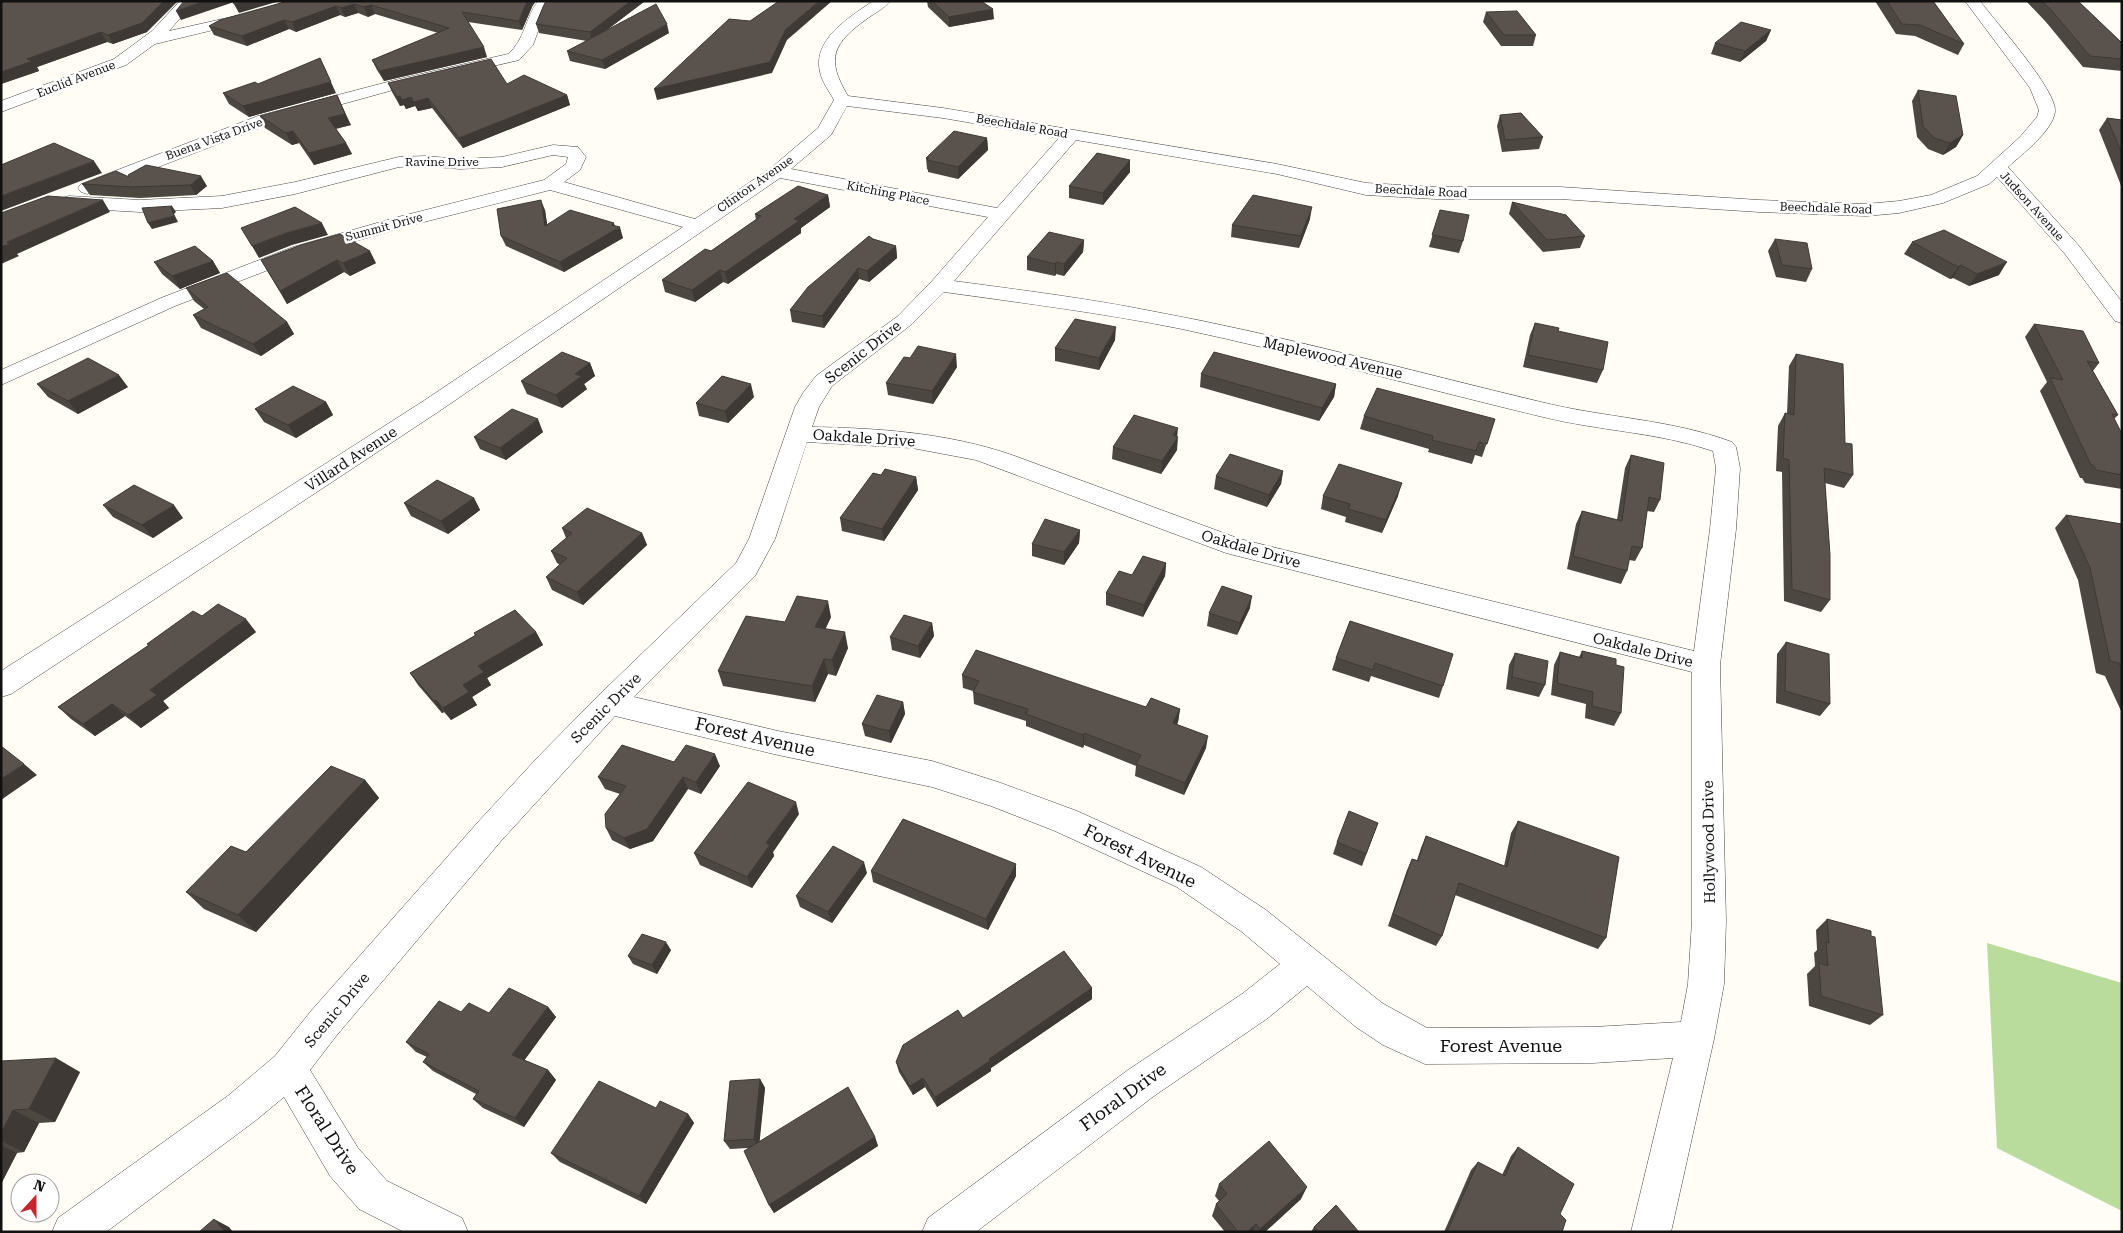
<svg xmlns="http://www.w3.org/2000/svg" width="2123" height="1233" viewBox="0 0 2123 1233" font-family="'Roboto Serif',serif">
<rect width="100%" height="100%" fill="#fffdf5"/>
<path fill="#b9dc9c" d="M1987,943L2122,983V1211L1997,1148Z"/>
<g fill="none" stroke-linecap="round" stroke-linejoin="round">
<g stroke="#444" stroke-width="1">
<path id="minor" d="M180,1H195L169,31L258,11L288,1H311L309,4L267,17L155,44L126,65L1,112V101L114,59L152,31Z
M538,1H553L544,15L533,45L519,60L404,87L270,124L93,192L87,194L81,192L78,188L81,184L258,116L395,80L508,54C525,40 525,18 538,1Z
M873,1H890C885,8 875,13 868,18C833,43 825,58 848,96L943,108L1277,164L1366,183L1436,187H1560L1759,200L1866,204L1899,201L1931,195L1977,176L2020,137L2037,117L2039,110L2030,88L1965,1H1980C1994,20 2058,91 2055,112C2052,132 2022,154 2008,167L2079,246L2122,302V323L2115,321L2065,254L1997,177L1989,184L1943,203L1899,213L1866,216L1759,212L1560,199H1436L1366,195L1277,174L1076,140L954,281C1020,290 1086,298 1151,311C1282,335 1411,371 1541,402C1605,418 1670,419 1732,442L1736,447L1740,468L1736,529L1720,665L1726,921L1724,984L1714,1039L1671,1232H1631L1673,1058L1593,1063L1425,1064L1383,1045L1356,1027L1307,986L1268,1018L1154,1096L976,1232H922L928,1218L1128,1070L1242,994L1280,964L1242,932L1177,887L1055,831L991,806L932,787L778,755L615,716L501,841L337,1035L310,1070L358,1148L387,1181L462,1218L468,1232H404L359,1209L330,1176L284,1097L255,1121L106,1232H52L58,1218L229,1095L275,1056L311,1011L479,821L538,757L599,695L736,563L749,539L795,407L803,393L816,376L898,316L932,281L988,217L780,178L438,412L11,694L1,697V671L422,402L683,227L550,190L412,225L307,255L175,306L1,385V370L161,298L293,247L398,217L544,180L566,164L568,157L553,155L502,167L460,169L425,166L399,167L295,194L222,208L140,212L69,208L62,206L60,202L62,198L69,196L140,200L222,196L295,182L399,157L425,156L460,159L502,157L553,145L578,147L586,157L580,170L564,182L695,219L771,168L818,128L834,100C829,91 822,82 820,72C812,39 850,17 873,1ZM847,106L943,118L1059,138L997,208L791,169L831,135ZM944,292C1023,303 1103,313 1182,329C1303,355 1422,388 1543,417C1599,431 1658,432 1713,451L1716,468L1710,529L1694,651L1240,539L1012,455C948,433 879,428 812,427L819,407L832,386L912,324ZM807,442L912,448L976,460L1226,553L1692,672V921L1688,984L1681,1022L1593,1027L1427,1028L1382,1003L1266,910L1201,867L1077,811L998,782L932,761L778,731L634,697L755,576L775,539Z"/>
</g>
<use href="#minor" fill="#fff" fill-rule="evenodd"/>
</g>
<path fill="#4d4742" d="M1,1L147,32L113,44L107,42L37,67L39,71L1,84Z
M288,1L532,7L522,30L468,22L487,57L384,81L377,70L372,60L438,33L375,14L368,17L358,13L345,17L340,15L296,32L289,29L247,46L214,35L209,26Z
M546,1H645L607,30L669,33L605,69L570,61L567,51L587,41L539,33L536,24Z
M927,1H981L994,19L949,27L928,7Z
M1875,1H1933L1964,44L1958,55L1915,36L1896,34Z
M2026,1H2078L2122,43V71L2083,67L2046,22Z
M1486,12L1536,35L1533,46H1501L1483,22Z
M1771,30L1766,41L1740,62L1711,54L1715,43Z
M388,83L507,84L567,95L570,105L463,148L432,108L418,111L415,106L406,109L404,105L400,106L392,92Z
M258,84L336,93L249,117L229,104L223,93Z
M1918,90L1963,135L1956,147L1943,155L1928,149L1917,137L1912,101Z
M1500,115L1543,137L1539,149L1502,152L1497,126Z
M260,116L351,125L336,129L346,143L352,154L314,165L299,143L292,145L265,128Z
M2107,118L2122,120V188L2099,130Z
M987,138L988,150L958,179L928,172V170L927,169L926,158Z
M1130,160V172L1103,205L1069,198V186Z
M129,177L207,186L196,195L140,198L90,195L82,184Z
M828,195L830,207L801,228V233L728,284L723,282L695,302L665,292L662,280L711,251L756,220L755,214Z
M1512,202L1585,236L1580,248L1543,252L1509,214Z
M545,210L547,225L614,223V226L623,238L564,272L506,246L501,236Z
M1440,210L1463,241L1459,253L1429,247Z
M1310,219L1299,248L1231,237L1232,225Z
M873,239L896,246L897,258L869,282L859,279L824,328L792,322L790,310Z
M1775,239L1812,269L1806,282L1776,277L1768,251Z
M1084,240L1083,252L1064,276L1056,274L1055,276L1027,270V257Z
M1912,242L1999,275L1969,286L1953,278L1950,279L1904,254Z
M301,245L376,263L350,276L344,272L287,304L261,260Z
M213,261L220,273L180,289L162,274L154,262Z
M186,288L287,322L294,334L261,356L201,328L193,315L204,309L194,301Z
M1535,323L1558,331L1603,370L1597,383L1523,367L1530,335Z
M2034,324L2099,363L2093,371L2118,415L2114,419L2122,434V489L2085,483L2082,478H2080L2040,391L2047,382L2025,337Z
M1115,340L1099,370L1055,361V348Z
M1796,354L1845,443L1853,475L1844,488L1825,483L1830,600L1821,612L1784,601L1782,472L1776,471L1778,426L1785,413L1787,414L1789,366Z
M590,363L595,376L584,384L587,389L562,408L527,394L521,381Z
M957,367L933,404L888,395L886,383Z
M1201,374L1336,384L1334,397L1319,421L1200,387Z
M37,384L128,387L78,414L48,397Z
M754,397L728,423L699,416L696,403Z
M326,402L333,415L296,438L264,422L255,409Z
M1364,416L1495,419L1482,457L1475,455L1472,464L1428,452L1429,449L1360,429Z
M543,432L506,460L480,449L474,437Z
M1177,436V450L1161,474L1112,459L1113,447Z
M1631,455L1660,500L1654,512L1647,511L1642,548L1635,561L1629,560L1627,571L1621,584L1567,569L1576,524L1582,511L1617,520L1625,468Z
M1283,471L1281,484L1267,507L1214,489L1216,476Z
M881,475L916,477L918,490L884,541L842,531L840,518Z
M1323,496H1398L1382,533L1345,522L1346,517L1321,509Z
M474,498L480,510L448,534L411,516L404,503Z
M103,505L183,518L153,538L113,517Z
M2066,515L2122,524V713L2105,676L2096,673L2078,580L2055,528Z
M562,528L642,533L647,545L583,605L552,590L546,577L560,565L557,563L551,551L566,538Z
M1080,530L1079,543L1064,565L1032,556V544Z
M1166,563L1165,576L1143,617L1106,605V593L1132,575Z
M1250,608L1237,635L1207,626L1209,613Z
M202,616L256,632L163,701L169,708L141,728L125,716L95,736L71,719L58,707L149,645L147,644Z
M831,617L825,629L848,648L836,676L828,674L815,702L723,686L718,671L785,622Z
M1350,621L1443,686L1439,698L1371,676L1369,682L1332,670L1336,658Z
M932,623L934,636L920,658L892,650L890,637Z
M536,632L543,645L487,678L491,685L472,697L477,705L451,720L444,712L442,713L418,685L410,673L475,636L474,633Z
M1786,642L1830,704L1820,716L1776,703L1777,654Z
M1582,651L1616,665L1621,713L1614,726L1585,718L1586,704L1551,695L1554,665L1560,652L1579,657Z
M1515,653L1545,685L1539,697L1506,689L1509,665Z
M962,675L1146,707L1180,709L1178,722L1177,724L1206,748L1184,795L1135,776L1136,766L1084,745L1083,748L1026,726V721L974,704L973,691L963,688Z
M903,702L905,714L891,743L865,736L862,724Z
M674,762L720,766L701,794L688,789L653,841L630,849L612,840L606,828L620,794L605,789L598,777Z
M365,780L379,798L256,932L204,909L186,892L246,852Z
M799,814L773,852L774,856L752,888L700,865L694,853Z
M1518,821L1606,938L1598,949L1455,895L1442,936L1436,946L1388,926L1407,870L1412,859L1417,860L1421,848L1426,836L1504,866L1511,833Z
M1378,823L1362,866L1333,854L1337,842Z
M871,871L1016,876L988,930L873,882Z
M867,873L832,923L800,907L796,896Z
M1827,919L1883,1015L1870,1025L1809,1006L1807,974L1815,966L1814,953L1817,950L1816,930Z
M671,950L657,974L633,964L628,956Z
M1092,988V999L991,1068V1071L937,1107L925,1087L913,1095L899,1072L896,1062L963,1018Z
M548,1007L556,1017L524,1060L548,1070L556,1080L524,1127L483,1108L473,1099L476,1094L433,1071L423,1062L427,1057L416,1052L406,1042L461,1012L489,1013Z
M1,1061L80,1072L55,1122L39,1123L24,1152L17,1153L1,1184Z
M760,1079L765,1088L759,1141L875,1137L878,1146L774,1213L769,1205L748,1148L730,1149L724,1141Z
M656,1108L688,1114L694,1123L646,1204L560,1162L551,1153Z
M1518,1147L1560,1214L1562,1232H1444L1471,1170L1478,1162L1502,1175L1511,1156Z
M1219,1184L1301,1199L1265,1232H1225L1212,1216L1216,1204L1219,1201L1215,1196Z
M1314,1227L1359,1232H1311Z"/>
<path fill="#3f3936" d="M164,1H178L147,32L113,44L108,35Z
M204,1L234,2L181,20L176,11Z
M244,1H280L239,13L234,4Z
M527,1H536L532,7L522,30L519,21Z
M631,1H645L592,41L590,32Z
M819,1H832L787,40L772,73L657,100L654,89L786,29Z
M354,4L358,13L345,17L341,8Z
M371,5L375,14L368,17L364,7Z
M336,6L340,15L296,32L292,22Z
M993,9L994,19L949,27V17Z
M284,20L289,29L247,46L242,36Z
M667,24L669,33L605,69L602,60Z
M1771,30L1766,41L1740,62L1745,51Z
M101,32L107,42L37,67L39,71L1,84V72L27,59Z
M484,47L487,57L384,81L380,71Z
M320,58L336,93L249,117L243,106Z
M337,95L351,125L333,129L328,118Z
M567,95L570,105L463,148L459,138Z
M400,96L404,105L400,106L397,97Z
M411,97L415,106L406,109L402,100Z
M428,98L432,108L418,111L414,102Z
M293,131L299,143L292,145L286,133Z
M1963,135L1956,147L1943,155L1950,143Z
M987,138L988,150L958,179V167Z
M346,143L352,154L314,165L309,153Z
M1130,160V172L1103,205V193Z
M94,161L102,173L1,211V196Z
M201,176L207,186L196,195L190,185Z
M828,195L830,207L801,228V233L728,284L725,272L794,219Z
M103,200L110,212L17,254L19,256L1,264V247L7,242Z
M541,200L545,210L549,237L545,226Z
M172,206L176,212L174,214L178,222L152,229L148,223Z
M1312,207L1310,219L1299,248L1301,236Z
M322,223L328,235L292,245L259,258L252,246L286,233Z
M614,223L616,230L620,227L623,238L564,272L560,262Z
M1084,240L1083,252L1064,276V264Z
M896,246L897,258L869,282L867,271Z
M370,251L376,263L350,276L343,263Z
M337,260L344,272L287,304L280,291Z
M213,261L220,273L180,289L172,276Z
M1056,262V274L1055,276V264Z
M2007,262L1999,275L1969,286L1977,274Z
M1961,265L1953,278L1950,279L1958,267Z
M858,268L859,279L824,328L822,316Z
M720,270L723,282L695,302L692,290Z
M287,322L294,334L261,356L253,344Z
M1116,327L1115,340L1099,370V358Z
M956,354L957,367L933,404L932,391Z
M590,363L595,376L584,384L587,389L562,408L556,395L575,374Z
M119,375L128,387L78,414L68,401Z
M751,384L754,397L728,423L725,411Z
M1336,384L1334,397L1319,421L1322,408Z
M326,402L333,415L296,438L288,425Z
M538,419L543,432L506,460L500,448Z
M1178,428L1177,439L1178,437L1177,450L1161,474L1162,461L1173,435Z
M1283,471L1281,484L1267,507L1269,495Z
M916,477L918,490L884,541L882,529Z
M1402,483L1398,496L1382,533L1386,520Z
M474,498L480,510L448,534L441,521Z
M174,505L183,518L153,538L142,525Z
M1080,530L1079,543L1064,565V552Z
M642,533L647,545L583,605L577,592Z
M1166,563L1165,576L1143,617L1144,605Z
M1252,596L1250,608L1237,635L1240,623Z
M828,601L831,617L819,643L815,627Z
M246,619L256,632L163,701L169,708L141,728L128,715L150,690Z
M932,623L934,636L920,658L918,646Z
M536,632L543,645L487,678L491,685L472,697L477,705L451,720L443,708L478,666Z
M845,632L848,648L836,676L832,660Z
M824,659L828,674L815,702L812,686Z
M436,700L444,712L442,713L434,701Z
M903,702L905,714L891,743L889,731Z
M112,704L125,716L95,736L83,724Z
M1180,709L1178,722L1172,735L1173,723Z
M1084,733V745L1083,748V735Z
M1208,736L1206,748L1184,795L1185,783Z
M715,754L720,766L701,794L696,782Z
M24,764L37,775L1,800V779Z
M683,777L688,789L653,841L630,849L624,838Z
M365,780L379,798L256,932L238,915Z
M796,802L799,814L773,852L774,856L752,888L747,877L766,843Z
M864,862L867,873L832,923L828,912Z
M1016,864V876L988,930L986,919Z
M666,942L671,950L657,974L652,965Z
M1092,988V999L991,1068V1071L937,1107L935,1097Z
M548,1007L556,1017L521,1065L512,1055Z
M56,1058L80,1072L55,1122L29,1109Z
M548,1070L556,1080L524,1127L515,1118Z
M923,1078L925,1087L913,1095L910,1086Z
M760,1079L765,1088L759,1148L754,1139Z
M13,1110L39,1123L24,1152L1,1141V1133Z
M688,1114L694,1123L646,1204L639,1196Z
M875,1137L878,1146L774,1213L769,1205Z
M1,1145L17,1153L1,1184Z
M1307,1187L1301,1199L1265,1232H1259L1260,1229Z
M214,1219L229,1227L233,1232H225Z
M1256,1224L1252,1232H1247Z"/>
<path fill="#5a524d" stroke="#3f3936" d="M1,1H164L142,23L108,35L101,32L27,59L33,61L1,72Z
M184,1H204L176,11Z
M233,1H244L234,4Z
M288,1H527L519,21L462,12L484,47L380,71L372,60L449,28L371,5L364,7L354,4L341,8L336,6L292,22L284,20L242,36L209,26L220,20Z
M546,1H631L590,32L536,24L543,7Z
M779,1H819L786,29L770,62L654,89L729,19L750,21Z
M932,1H981L993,9L949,17Z
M1887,1H1933L1964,44L1920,25L1902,24Z
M2042,1H2078L2122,43V59L2090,56L2052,11Z
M656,4L667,24L602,60L567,51Z
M1517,11L1536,35H1504L1486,12Z
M1741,22L1771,30L1745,51L1715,43Z
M320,58L331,82L243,106L223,93L255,82L258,84Z
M491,59L507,84L524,75L567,95L459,138L428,98L414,102L411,97L402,100L400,96L397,97L388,83Z
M1918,90L1956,96L1963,135L1950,143L1934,138L1923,126Z
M337,95L345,114L328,118L346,143L309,153L293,131L286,133L260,116Z
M1521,113L1543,137L1505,140L1500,115Z
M2107,118L2122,120V154Z
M954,131L987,138L958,167L927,160L929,158H926Z
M54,143L94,161L1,196V165Z
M1097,153L1130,160L1103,193L1069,186Z
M146,165L201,176L190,185L133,187L82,184L116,171L129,177L128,175Z
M798,186L828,195L794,219L799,221L725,272L720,270L692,290L662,280L705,249L711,251L761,216L755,214Z
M1253,195L1312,207L1301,236L1232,225Z
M48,196L103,200L7,242L10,244L1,247V213Z
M541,200L545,226L570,210L614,223L612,225L620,227L560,262L501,236L497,209Z
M1512,202L1566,215L1585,236L1547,240Z
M172,206L171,207L174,216L148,223L142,208Z
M295,207L322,223L286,233L252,246L241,228Z
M1440,210L1469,215L1463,241L1432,235Z
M1944,230L2007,262L1977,274L1961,265L1958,267L1912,242Z
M1049,232L1084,240L1064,264L1056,262L1055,264L1027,257Z
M340,234L370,251L343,263L337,260L280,291L261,260L301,245Z
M869,236L873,239L896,246L867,271L858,268L822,316L790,310L808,287Z
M1775,239L1807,243L1812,269L1782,265Z
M195,246L213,261L172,276L154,262Z
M227,273L287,322L253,344L193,315L208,307L186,288Z
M1075,319L1116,327L1099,358L1055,348Z
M1535,323L1559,328L1558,331L1608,342L1603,370L1528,355Z
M2034,324L2083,331L2099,363L2087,361L2118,415L2112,414L2122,434V475L2096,470L2093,465H2091L2050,378L2063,380Z
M918,346L956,354L932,391L886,383L904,357L910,358Z
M562,352L590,363L575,374L582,376L556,395L521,381Z
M1214,352L1336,384L1322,408L1201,374Z
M1796,354L1843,364L1845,443L1852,444L1853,475L1824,468L1830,555V600L1792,589L1789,460L1783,458L1785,413L1794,415Z
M88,358L119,375L68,401L37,384Z
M722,376L751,384L725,411L696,403Z
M293,386L326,402L288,425L255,409Z
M1377,388L1495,419L1487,444L1479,442L1476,451L1432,440L1433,436L1364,416Z
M512,409L538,419L500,448L474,437Z
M1134,415L1178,428L1173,435L1178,437L1162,461L1113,447Z
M1230,454L1283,471L1269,495L1216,476Z
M1631,455L1664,463L1660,500L1649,497L1642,548L1632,546L1627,571L1573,556L1582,511L1622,521Z
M1339,464L1402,483L1386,520L1348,509L1350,504L1323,496Z
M885,469L916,477L882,529L840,518L873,473L881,475Z
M437,480L474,498L441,521L404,503Z
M134,485L174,505L142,525L103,505Z
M587,508L642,533L577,592L546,577L567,558L551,551L572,533L562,528Z
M2066,515L2122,524V670L2119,663L2110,661L2090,568Z
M1045,519L1080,530L1064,552L1032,544Z
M1143,556L1166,563L1144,605L1106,593L1119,571L1132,575Z
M1222,586L1252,596L1240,623L1209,613Z
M797,596L828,601L815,627L845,632L832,660L824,659L812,686L718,671L746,616L785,622Z
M218,604L246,619L150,690L157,695L128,715L112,704L83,724L58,707L149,645L147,644L193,611L202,616Z
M515,610L536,632L478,666L484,672L463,685L469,692L443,708L436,700L434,701L410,673L476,635L474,633Z
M904,615L932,623L918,646L890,637Z
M1350,621L1453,654L1443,686L1375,663L1373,670L1336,658Z
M1786,642L1829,654L1830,704L1785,691Z
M976,650L1146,707L1151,698L1180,709L1173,723L1208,736L1185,783L1136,764L1141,755L1084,733L1083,735L1026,714L1028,709L973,692L979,681L962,675Z
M1582,651L1616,659V665L1624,667L1621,713L1592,706L1593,692L1557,683L1560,652L1582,658Z
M1515,653L1548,661L1545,685L1512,677Z
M877,695L903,702L889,731L862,724Z
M622,745L674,762L686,745L715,754L696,782L683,777L647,829L624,838L606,828L605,814L626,786L598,777Z
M1,746L24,764L1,779Z
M331,766L365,780L238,915L186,892L231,846L246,852Z
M748,782L796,802L766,843L770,845L747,877L694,853Z
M1349,811L1378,823L1366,854L1337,842Z
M903,819L1016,864L986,919L871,871Z
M1518,821L1619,857L1606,938L1459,883L1442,936L1393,914L1412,859L1418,861L1426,836L1507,867Z
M833,846L864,862L828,912L796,896Z
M1827,919L1871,931V936L1875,937L1883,1015L1821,996L1819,963L1828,966L1826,942L1829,943Z
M642,934L666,942L652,965L628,956Z
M1064,951L1092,988L989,1059L990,1061L935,1097L923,1078L910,1086L896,1062L903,1045L958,1010L963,1018Z
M509,988L548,1007L512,1055L548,1070L515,1118L473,1099L479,1091L423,1062L429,1054L406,1042L439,1001L461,1012L469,1003L489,1013Z
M56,1058L29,1109L13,1110L1,1133V1061Z
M760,1079L754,1139L724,1141L730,1081Z
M599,1081L656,1108L660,1101L688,1114L639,1196L551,1153Z
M848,1087L875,1137L769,1205L744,1151Z
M1269,1141L1307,1187L1260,1229L1256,1224L1247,1232H1238L1216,1204L1227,1194L1219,1184Z
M1518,1147L1574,1184L1560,1214L1566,1220L1562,1232H1447L1478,1162L1505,1176Z
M1336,1205L1359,1232H1318L1314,1227Z
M214,1219L225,1232H199Z"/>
<g text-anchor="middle" stroke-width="5" stroke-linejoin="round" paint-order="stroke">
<g font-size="12" fill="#111" stroke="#fff">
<text transform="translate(76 79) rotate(-21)" y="4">Euclid Avenue</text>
<text transform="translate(1022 126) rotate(10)" y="4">Beechdale Road</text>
<text transform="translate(214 139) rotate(-20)" y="4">Buena Vista Drive</text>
<text x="442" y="166">Ravine Drive</text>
<text transform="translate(755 184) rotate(-35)" y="4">Clinton Avenue</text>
<text transform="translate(1421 191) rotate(3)" y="4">Beechdale Road</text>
<text transform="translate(888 193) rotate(11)" y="4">Kitching Place</text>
<text transform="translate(2032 206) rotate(48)" y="4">Judson Avenue</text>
<text transform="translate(1826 208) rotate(2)" y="4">Beechdale Road</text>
<text transform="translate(384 227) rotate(-15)" y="4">Summit Drive</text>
</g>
<g font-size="15" fill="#111" stroke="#fff">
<text transform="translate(863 352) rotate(-38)" y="5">Scenic Drive</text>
<text transform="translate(1333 358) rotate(13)" y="5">Maplewood Avenue</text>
<text transform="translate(864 438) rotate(4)" y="5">Oakdale Drive</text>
<text transform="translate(351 459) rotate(-33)" y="5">Villard Avenue</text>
<text transform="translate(1251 549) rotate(16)" y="5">Oakdale Drive</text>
<text transform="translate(1643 650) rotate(14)" y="5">Oakdale Drive</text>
<text transform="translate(606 708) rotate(-45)" y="5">Scenic Drive</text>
<text transform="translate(1709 842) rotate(-91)" y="5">Hollywood Drive</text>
<text transform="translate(337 1010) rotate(-50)" y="5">Scenic Drive</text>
</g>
<g font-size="18" fill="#111" stroke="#fff">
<text transform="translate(755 737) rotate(13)" y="6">Forest Avenue</text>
<text transform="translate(1140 856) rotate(26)" y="6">Forest Avenue</text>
<text x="1501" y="1052">Forest Avenue</text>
<text transform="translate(1123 1097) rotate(-36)" y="6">Floral Drive</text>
<text transform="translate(327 1130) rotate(57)" y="6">Floral Drive</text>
</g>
</g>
<rect width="2123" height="1233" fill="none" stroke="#111111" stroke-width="5"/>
<g transform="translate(35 1198) rotate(21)"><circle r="24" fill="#ffffff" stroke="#a0a0a0"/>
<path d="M0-4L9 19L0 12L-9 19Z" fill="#c4262e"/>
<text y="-8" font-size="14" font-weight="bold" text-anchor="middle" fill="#111111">N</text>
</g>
</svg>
